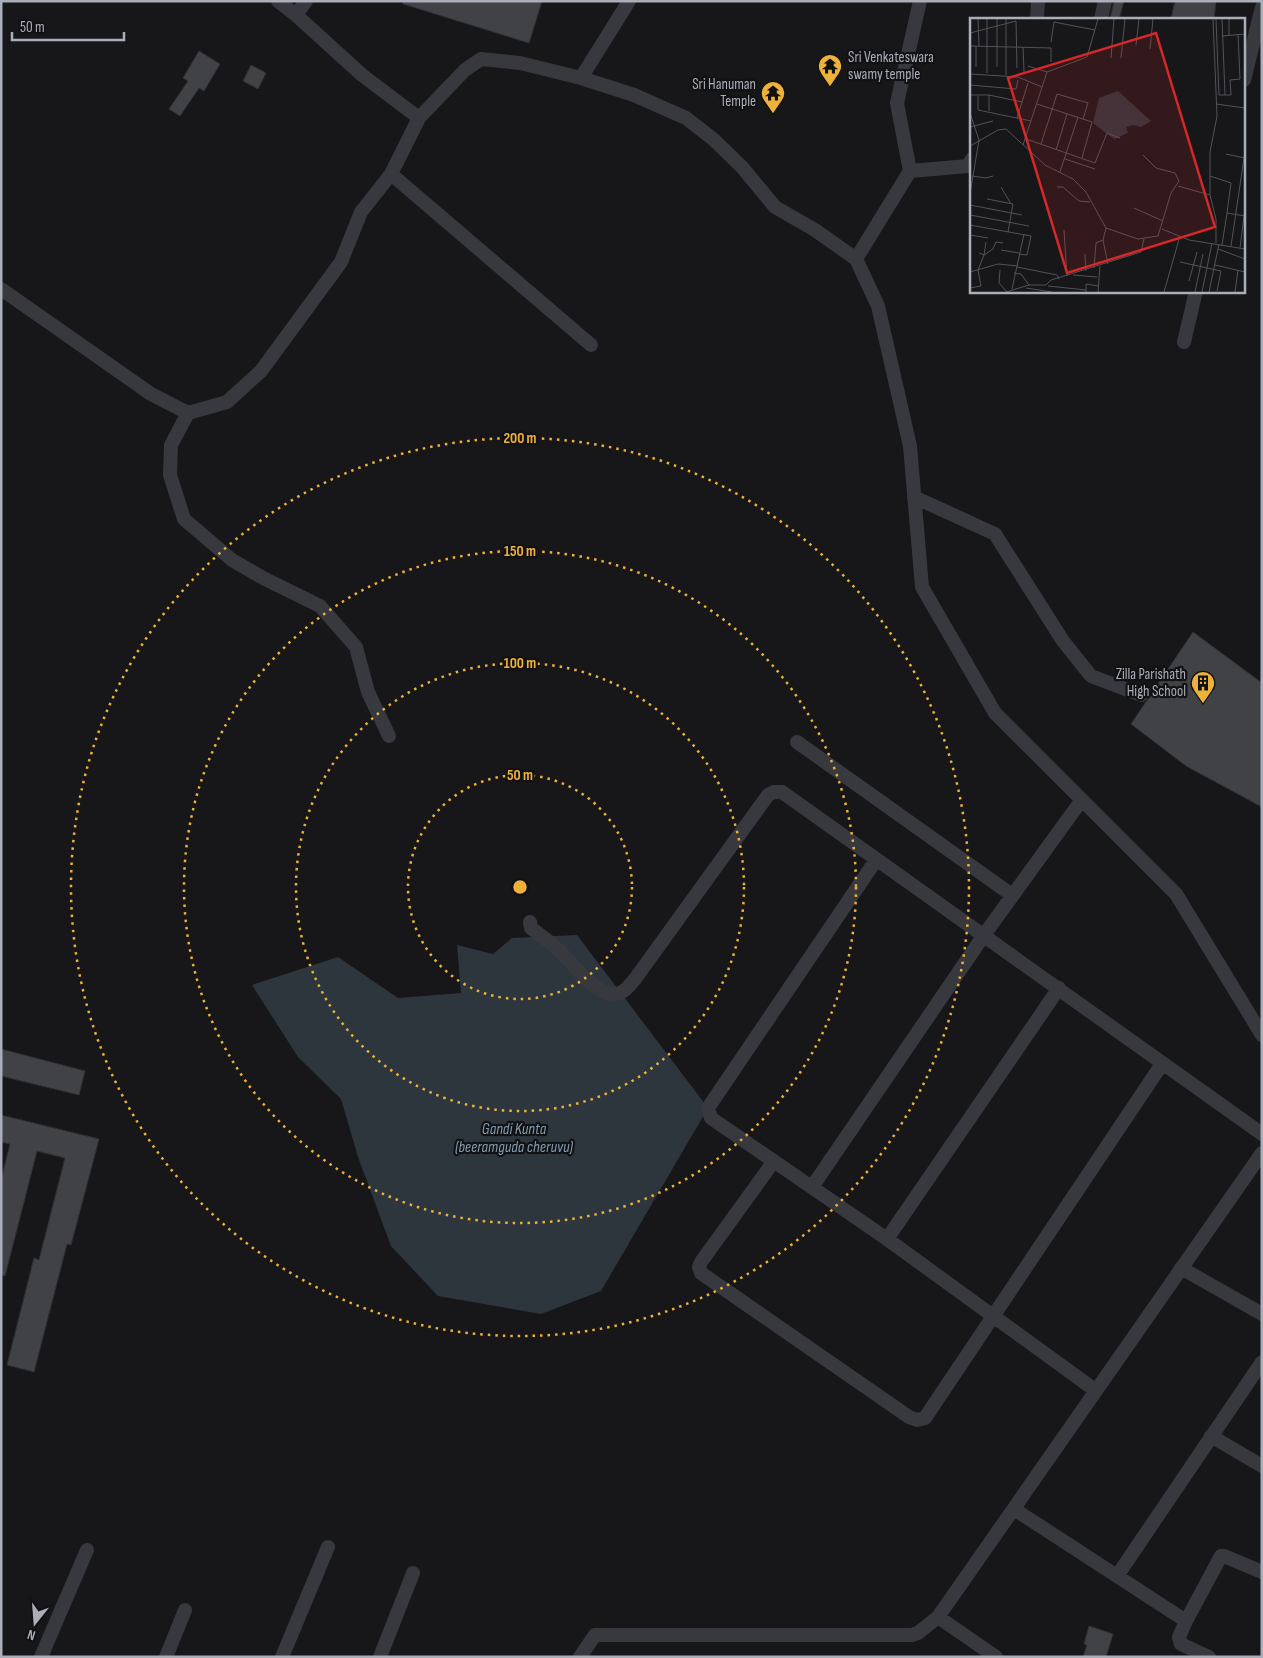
<svg xmlns="http://www.w3.org/2000/svg" width="1263" height="1658" viewBox="0 0 1263 1658" font-family="'Sofia Sans Condensed',sans-serif">
<rect width="100%" height="100%" fill="#171719"/>
<path fill="#2d363d" d="M577,935L708,1108L601,1291L541,1314L438,1296L391,1246L358,1157L341,1099L298,1057L252,985L338,957L398,998L461,993L457,945L493,954L512,938Z"/>
<path fill="#414246" stroke="#313135" d="M403,1H542L529,43L403,4Z
M1114,1H1124L1119,19H1110Z
M1175,1H1216L1214,19H1171Z
M199,51L220,64L204,91L199,88L180,116L169,109L188,81L183,78Z
M251,65L266,73L258,89L243,81Z
M1193,632L1262,683V807L1186,766L1131,724Z
M1,1049L85,1071L79,1095L1,1076Z
M1,1115L99,1139L71,1245L67,1244L34,1372L7,1365L34,1258L39,1260L65,1158L37,1151L5,1276L1,1275V1180L10,1144L1,1142Z
M1089,1626L1113,1634L1106,1657H1083L1087,1645L1084,1644Z"/>
<g fill="none" stroke-linecap="round" stroke-linejoin="round">
<path stroke="#38393e" stroke-width="14" d="M278,1L296,15L362,75L419,118
M296,15L306,1
M1037,19L1038,1
M1101,19L1105,1
M581,78L629,1
M1244,80L1262,7
M910,171L897,103L920,1
M391,174L591,345
M856,259L910,171L968,166L972,159
M1,289L151,394L188,413L227,402L261,371L341,262L361,212L391,174L419,118L465,70L481,59L520,63L581,78L634,95L686,118L713,139L742,167L775,207L815,230L856,259L878,306L910,446L922,587L995,713L1176,894L1262,1035
M1184,342L1196,291
M188,413L171,445L170,475L184,519L232,560L265,579L320,606L356,647L368,692L389,736
M914,497L995,534L1063,641L1091,676L1141,695
M797,742L1012,895
M876,860L708,1108L711,1118L887,1239L1095,1390
M530,922L531,928C540,935 550,942 559,950C572,963 593,993 613,994C623,995 629,986 635,979L768,795L774,792H782L1262,1134
M774,1161L701,1262L699,1267L701,1273L909,1417L917,1420L925,1418L1162,1064
M812,1187L984,935L1081,801
M887,1239L1059,988
M1181,1268L1262,1314
M1211,1436L1262,1466
M1014,1509L1186,1621L1179,1637L1181,1644L1209,1657
M1117,1576L1262,1362
M938,1617L996,1657
M1186,1621L1221,1556H1224L1262,1572
M41,1657L87,1550
M166,1657L185,1610
M282,1657L328,1547
M380,1657L413,1573
M580,1657L595,1635H912L918,1633L938,1617L1262,1153"/>
</g>
<g fill="none" stroke="#eeb13a" stroke-width="2.5" stroke-dasharray="2.5 5">
<circle cx="520" cy="887" r="112"/>
<circle cx="520" cy="887" r="224"/>
<circle cx="520" cy="887" r="336"/>
<circle cx="520" cy="887" r="449"/>
</g>
<defs>
<g id="temple-pin" transform="scale(1.25)"><path d="M0 17L-7.5 6A9.5 9.5 0 1 1 7.5 6Z" fill="#eeb13a" stroke="#121214"/><path d="M0-6L5-2H3V0L6.5 2.5H4V6H1.5V3h-3V6H-4V2.5H-6.5L-3 0V-2H-5Z" fill="#111"/></g>
<g id="building-pin" transform="scale(1.25)"><path d="M0 17L-7.5 6A9.5 9.5 0 1 1 7.5 6Z" fill="#eeb13a" stroke="#121214"/><path d="M-4-6H4V6H1V3H-1V6H-4ZM-2.5-4.3h1.7v1.8h-1.7ZM.8-4.3h1.7v1.8H.8ZM-2.5-1h1.7V.8h-1.7ZM.8-1h1.7V.8H.8Z" fill="#111"/></g>
</defs>
<g fill-rule="evenodd">
<use href="#temple-pin" x="830" y="66"/>
<use href="#temple-pin" x="773" y="93"/>
<use href="#building-pin" x="1203" y="683"/>
</g>
<g text-anchor="middle" stroke-width="4.5" stroke-linejoin="round" paint-order="stroke">
<g font-size="15" fill="#aaaeb9" stroke="#121214" text-anchor="end">
<text x="848" y="62" text-anchor="start">Sri Venkateswara<tspan x="848" dy="17">swamy temple</tspan></text>
<text x="756" y="89">Sri Hanuman<tspan x="756" dy="17">Temple</tspan></text>
<text x="1186" y="679">Zilla Parishath<tspan x="1186" dy="17">High School</tspan></text>
</g>
<g font-size="16" font-style="italic" fill="#819cb3" stroke="#121214">
<text x="514" y="1134">Gandi Kunta<tspan x="514" dy="18">(beeramguda cheruvu)</tspan></text>
</g>
</g>
<g transform="translate(970 18)">
<rect width="275" height="275" fill="#171719"/>
<path d="M148,73L181,103L171,109L163,107L156,109L158,115L144,121L123,105L129,80Z" fill="#2d363d"/>
<path fill="none" stroke="#525359" stroke-width="1" d="M8,1L9,28M36,1V57M243,1L247,98L240,134V177L246,201V225M246,1L249,77H261L260,62L270,61L268,16M252,1L255,77M259,1V17M0,15L46,3L47,50M252,18L275,16V32M81,24L84,4L125,12M166,27L169,1M0,28L81,30V44M6,28V49M53,29L54,54M180,31L183,1M141,40L144,1M151,40L155,1M58,48L77,54M27,49V1M17,55V1M0,56L48,59L72,69M0,67L46,71L48,62M0,77H19L52,84M8,78V92L61,103M67,86L122,104L112,140M246,86L275,90M19,93V77M0,95L9,122L0,176M47,100L58,65M0,109L23,103M56,121L125,145L137,115L150,120M71,126L87,76L118,85L113,101M53,127L77,54L117,39L128,1M0,128L28,112L36,111L75,147L103,161L116,174L136,210L168,221L188,218L201,175L209,163L205,155L186,150L173,137M86,132L97,96M256,136L275,140M95,141L125,151M90,154L108,99M2,158L16,160L23,158M240,158L261,165L257,195L275,198M208,168L240,177M31,169L41,186M87,169H93L109,183L120,184M17,181L43,186L38,214M0,187L52,197M164,190L193,203M0,197L59,208M0,207L61,218L57,237L49,236M192,211L219,222L275,231M94,212L97,258M0,217L18,220M133,222L138,246M252,227L257,195M261,228L274,140M270,230L275,190M248,231L275,241M31,232L49,235M9,235L14,237L16,224M115,236L116,253M210,244L251,253L247,273M245,247L275,254M47,249L87,257L89,261M124,250L126,225L133,222L136,210M30,252L29,265L37,274M0,254L28,246L48,248M44,255L51,256L59,267M103,257L127,259M219,263L227,234M78,268L116,272M0,270L11,268L8,252L14,237L23,231L26,224L33,225M56,270L82,274M42,271L54,216M36,274L59,267H76L81,262L171,234L174,221M116,274V266L128,268M128,274L130,248M194,274L210,218M225,274L233,236M232,274L242,225M239,274L249,226M265,274L268,252"/>
<path fill="#d62828" fill-opacity="0.15" stroke="#d62828" stroke-width="2.5" d="M186,15L245,209L97,255L38,60Z"/>
<rect width="275" height="275" fill="none" stroke="#aaaeb9" stroke-width="2.5"/>
</g>
<circle cx="520" cy="887" r="8" fill="#eeb13a" stroke="#121214" stroke-width="2.5"/>
<g font-size="15" text-anchor="middle" font-weight="bold" fill="#eeb13a" stroke="#121214" stroke-width="4.5" stroke-linejoin="round" paint-order="stroke">
<text x="520" y="443">200 m</text>
<text x="520" y="556">150 m</text>
<text x="520" y="668">100 m</text>
<text x="520" y="780">50 m</text>
</g>
<rect width="1263" height="1658" fill="none" stroke="#aaaeb9" stroke-width="5"/>
<g transform="translate(35 1623) rotate(197)" stroke="#121214" stroke-width="4" paint-order="stroke">
<path d="M0-4L9 19L0 12L-9 19Z" fill="#aaaeb9"/>
<text y="-8" font-size="14" font-weight="bold" text-anchor="middle" fill="#aaaeb9">N</text>
</g>
<path d="M12 32v8h112v-8" fill="none" stroke="#aaaeb9" stroke-width="2.5"/>
<text x="20" y="32" font-size="15" fill="#aaaeb9" stroke="#121214" stroke-width="4" paint-order="stroke">50 m</text>
</svg>
